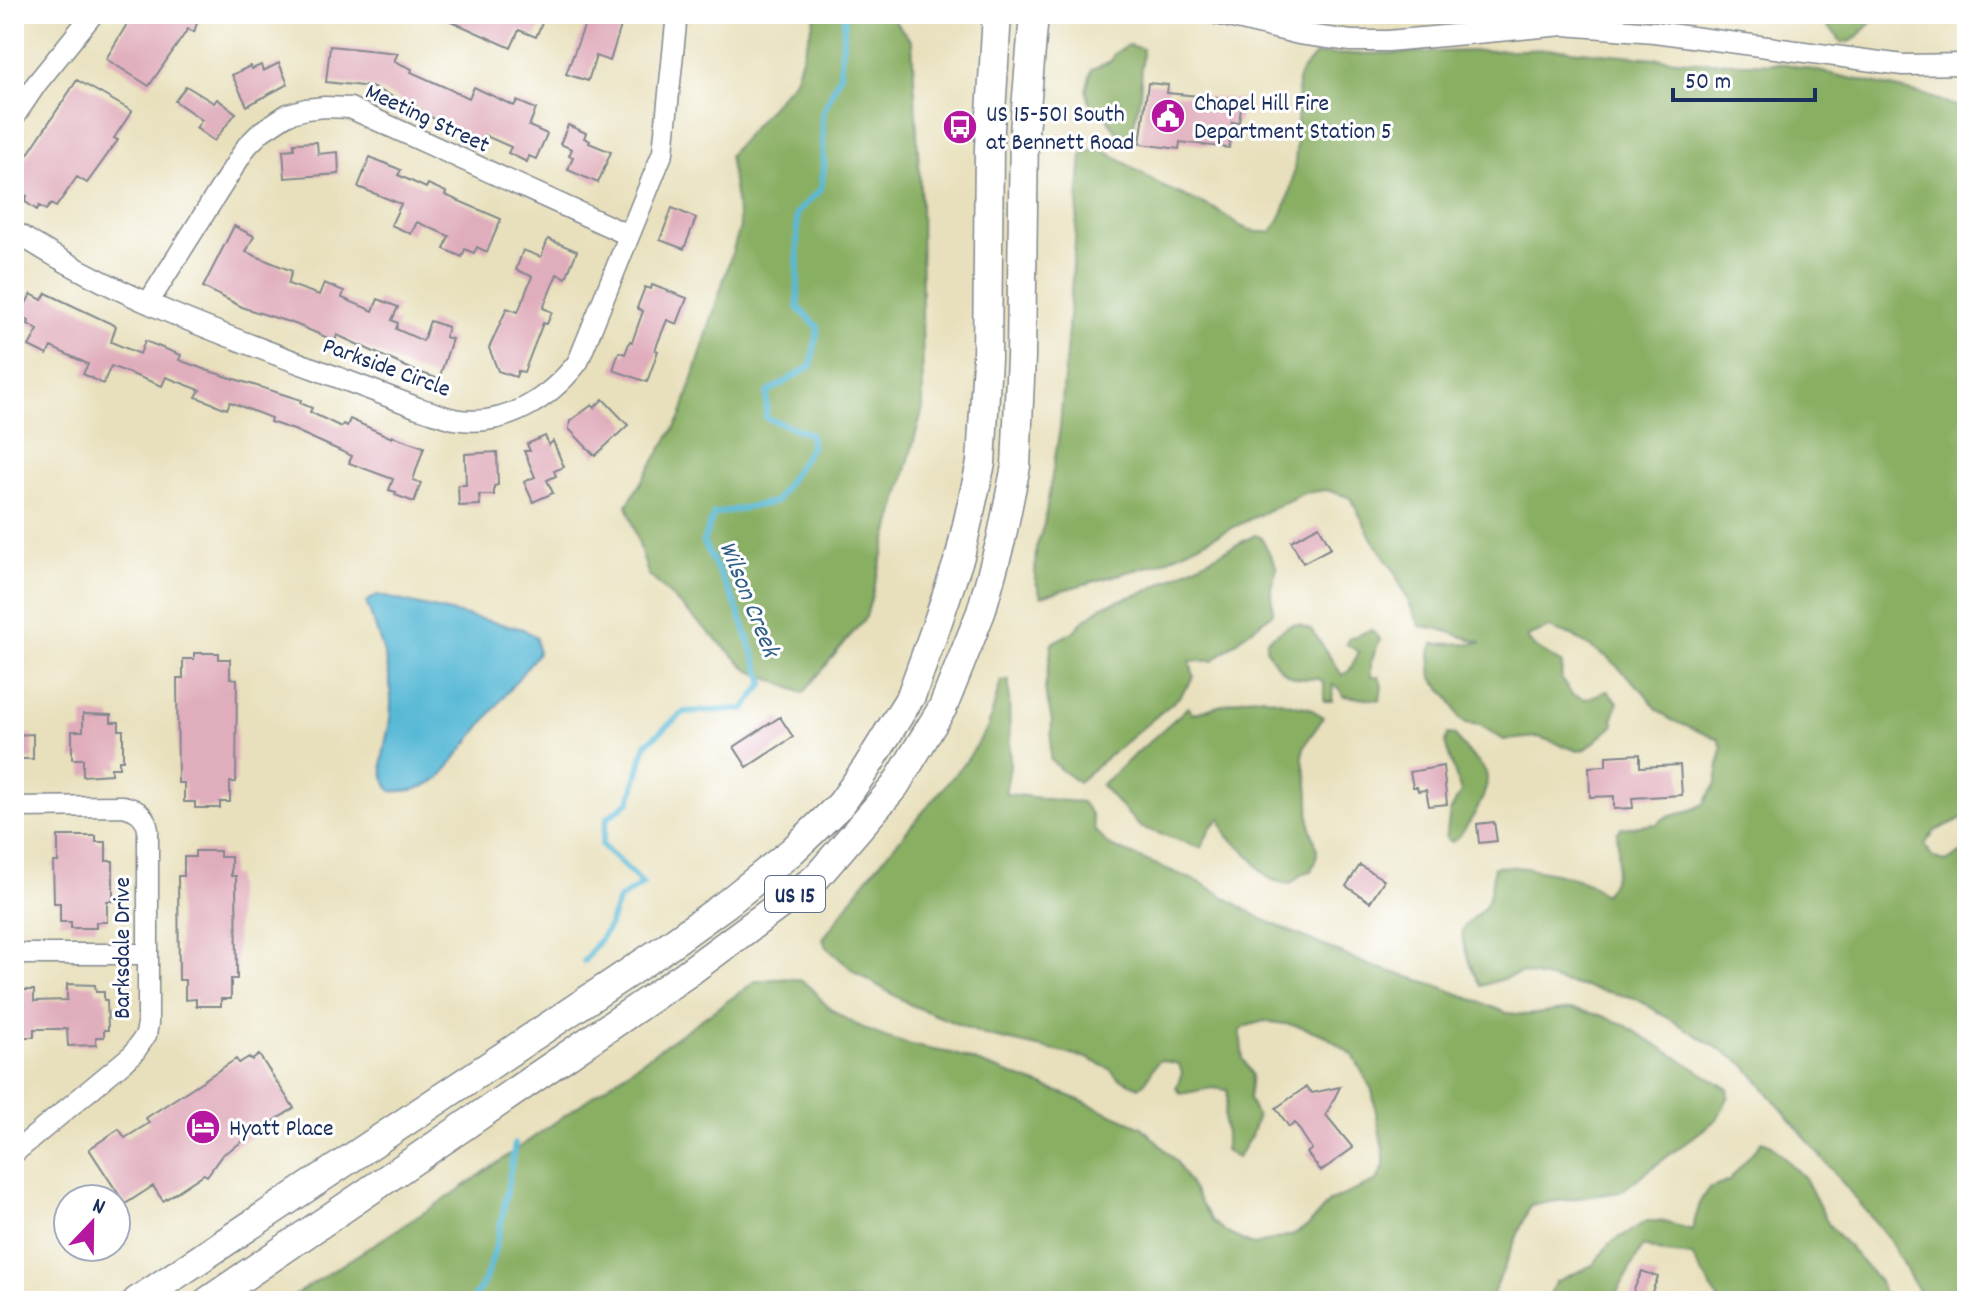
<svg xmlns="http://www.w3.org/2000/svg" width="1981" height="1315" viewBox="0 0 1981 1315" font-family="Dekko,sans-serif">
<rect width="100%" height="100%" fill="#fff"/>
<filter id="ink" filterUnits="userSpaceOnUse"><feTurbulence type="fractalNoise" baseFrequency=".0125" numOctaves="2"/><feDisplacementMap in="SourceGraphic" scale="16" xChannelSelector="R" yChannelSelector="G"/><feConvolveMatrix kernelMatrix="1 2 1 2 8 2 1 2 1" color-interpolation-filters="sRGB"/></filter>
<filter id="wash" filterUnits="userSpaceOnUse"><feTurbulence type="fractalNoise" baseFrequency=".006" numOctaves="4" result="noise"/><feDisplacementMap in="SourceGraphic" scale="32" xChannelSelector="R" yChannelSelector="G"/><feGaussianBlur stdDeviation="1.8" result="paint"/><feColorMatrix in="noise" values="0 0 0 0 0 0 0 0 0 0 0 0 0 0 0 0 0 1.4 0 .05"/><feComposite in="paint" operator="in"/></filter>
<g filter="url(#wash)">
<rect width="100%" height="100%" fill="#e8e0bc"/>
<path fill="#89af64" stroke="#526f61" stroke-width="2" d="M816,14H889L912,42L921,205L923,408L866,617L803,693L748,670L648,574L627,505L681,417L740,227L729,155L795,79Z
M1363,14H1512L1496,17L1384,22Z
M1775,14H1930L1878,18C1862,25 1862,42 1842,43C1827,17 1802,17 1775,14Z
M1128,45L1143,49L1140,96L1132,134L1123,136L1116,131L1101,110L1092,109L1086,90L1092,69L1111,61L1114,54Z
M1559,49L1698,62L1786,64L1922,94L1967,110V816L1935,831L1925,844L1932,857L1946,862L1967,849V1301H1924L1887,1236L1744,1064L1635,998L1521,973L1481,986C1474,974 1457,938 1464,927C1470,918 1481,914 1486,904C1492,893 1492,880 1494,867C1518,864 1566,874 1588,883C1594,886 1599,891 1604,894C1619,877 1620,855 1617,833L1622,828L1657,824L1666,817L1687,812L1704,804L1716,783L1722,747L1718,739L1671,720L1657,709L1643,691L1607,657L1572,636L1549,628L1527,637L1532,645L1562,664L1561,679L1572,695L1586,699L1607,691L1618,702L1613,718L1614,725L1586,749L1578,751L1539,737L1504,740L1480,725L1466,723L1460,719L1449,697L1432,678L1430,652L1433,644L1482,643L1436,628L1420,626L1393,569L1372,539L1351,498L1327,490L1304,493L1160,563L1041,596L1035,579L1036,548L1044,524L1060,428L1082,155L1097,148L1105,151L1166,188L1215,209L1242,227L1257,232H1271C1302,191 1296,129 1298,81L1301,72L1316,55Z
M1255,535L1261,537L1277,568L1271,587L1273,613L1212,661H1190L1194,677L1178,698L1078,782L1061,770L1050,759L1052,721L1045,690L1052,643L1073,632L1084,620L1103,606L1145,592Z
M1297,624L1312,630L1342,675L1349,671L1359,652L1346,644L1349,638L1371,630L1380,639L1371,662V677H1379L1382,686L1380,700L1343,696L1339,688L1333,685L1332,701H1324V682C1317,677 1314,679 1305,679C1283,678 1276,665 1266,648L1267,640L1290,625Z
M1009,680L1010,767L1005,794C1031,796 1056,801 1082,802L1091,814L1095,831L1108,845L1201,883L1262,919L1368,965L1436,985L1507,1013L1528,1015L1571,1009L1600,1015L1623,1024L1728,1089L1729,1096L1717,1119L1620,1192L1530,1205L1490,1301H285L453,1194L756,981C769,980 787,976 799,980C812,985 820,1001 831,1009C865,1034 911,1047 952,1053L1070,1096L1142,1127L1176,1161L1212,1221L1227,1233L1248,1243L1255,1245L1294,1234L1309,1225L1330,1201L1377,1181L1384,1165V1155L1372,1090L1353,1055L1324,1035L1299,1026L1264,1021L1247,1026L1240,1031L1243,1059L1252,1075L1249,1099L1257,1117L1251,1136L1237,1158L1225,1151C1228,1137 1225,1130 1224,1117C1224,1107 1230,1101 1227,1090L1212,1088L1181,1094L1176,1088L1182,1073L1179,1064L1160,1060C1150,1068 1151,1080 1139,1087L1117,1077L1110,1069L1087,1058L984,1035L911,1005L855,972L826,947L823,939L866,879L967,760L988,727L1001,681Z
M1262,697L1309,708L1323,717C1318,729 1303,741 1303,754C1302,764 1307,775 1308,785C1310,799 1308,816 1311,829C1317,851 1321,848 1311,871L1303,873L1291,884C1260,881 1265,871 1246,852C1231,837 1226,842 1221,818L1211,827L1201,848L1140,827L1101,785L1188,707L1192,714L1245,698Z
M1448,734L1455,735C1463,750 1475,757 1484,769C1496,786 1466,832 1452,842L1446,838L1450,812L1461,792L1445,743Z
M1762,1141L1770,1144L1805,1178L1829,1225L1878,1280L1888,1301H1719L1692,1256L1666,1253L1643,1246L1612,1301H1548L1555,1282L1593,1265L1609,1244L1647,1221H1661L1692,1230L1701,1200L1709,1189L1729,1181Z"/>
<path fill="#58b9d6" stroke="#3a749a" stroke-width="2" d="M377,595L523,629L536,637L538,653L440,778C423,789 410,792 391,791C374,768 387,744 390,719C395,675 381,642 366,602Z"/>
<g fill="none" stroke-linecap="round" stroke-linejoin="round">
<path stroke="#58b9d6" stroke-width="6" d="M584,961L608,928L619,899L643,884L602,845L607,818L630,801L646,744L684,712L744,709L764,683L735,603L703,542L714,514L775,502L811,447L810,434L766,418L767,393L811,366L818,327L798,308L797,213L821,189L824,167L822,115L840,75L845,14
M471,1301C498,1275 507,1183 515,1144"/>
</g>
<g id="blocks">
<path fill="#e0adbc" d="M133,14H200L194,32L188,29L149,86L106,59Z
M435,14H546L536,37L519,30L511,48Z
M587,19L599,23L600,19L621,26L610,61L596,56L588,81L566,74Z
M330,46L398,53L394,61L412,69L411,72L469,98L474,87L514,106L517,101L536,109L529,126L547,134L536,159L529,156L527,162L508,153L511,147L484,135L481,141L420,112L421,109L371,87L326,82Z
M279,63L288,84L247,106L232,75L250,66L252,69L261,65L263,71Z
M77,80L132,111L114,138L118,140L87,183L77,177L56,207L51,204L46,210L39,206L37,210L24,201L27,196L14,187V175Z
M1148,83L1168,85L1167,93L1242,100L1239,123L1232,122L1229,148L1180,142L1179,149L1140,144Z
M186,86L214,103L217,99L236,113L214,141L196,128L202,120L175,101Z
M568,125L586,133L584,138L590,141L589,143L611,152L598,183L568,170L573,157L569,156L572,149L560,144Z
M317,142L318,154L338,152L339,174L285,178L283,150L294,149V143Z
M370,157L401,170L398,175L426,188L428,184L446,192L445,195L501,219L487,252L477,247L474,253L465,249L462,257L444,249L449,236L417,222L411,234L391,225L401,204L358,187Z
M672,208L696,218L684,249L660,240Z
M234,226L254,236L246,252L292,271L288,284L319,295L324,283L344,291L342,298L373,311L378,299L398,307L392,320L398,323L396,329L423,341L430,321L448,327L445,337L452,339L439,379L413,370L337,335L335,341L295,324L244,308L203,287Z
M548,239L577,251L566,278L557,274L543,308L552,312L547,324L543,323L524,372L518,371L516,377L498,371L489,348L507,308L518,312L532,276L516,270L523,250L541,257Z
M652,285L687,298L677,324L667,320L655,350L658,351L647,382L613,370L619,352L625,354L630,341L632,342L643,311L637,308L645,287L651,289Z
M46,293L116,326L111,342L140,354L145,341L181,355L179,360L206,370L301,400L300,403L312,408L310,412L341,427L343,424L347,426L350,419L392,438V436L424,447L413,480L421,483L414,502L395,495L396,492L389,490L393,479L349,463L352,456L294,430L270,422L271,418L230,402L227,409L196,397L200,390L166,377L162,386L111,366L103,384L83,374L88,364L51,347L47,355L29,346L38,330L28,324L29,321L19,316L31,294L42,300Z
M603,399L628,425L595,456L569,429L570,421L592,405L594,408Z
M545,436L549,445L553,441L564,467L554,471L556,476L547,480L553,493L533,502L524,482L535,477L524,451H530L527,444Z
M497,452L498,485L494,486V495H479L480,505L459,506L458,485H466L465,454Z
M1319,526L1331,548L1303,563L1291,541Z
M194,653H219V659H230V678L237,679L236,782H230V802H220V808H195V802H184V783H178L177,678H183V659H194Z
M83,714L111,715V722H119V730H123V760H119V768H111V774L83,776V759H72V731H83Z
M780,717L793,737L747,767L734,747Z
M33,734V759H14V735Z
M1640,754V767L1680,765L1682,795L1632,798L1633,808L1614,809V796L1590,797L1589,767L1606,766V756Z
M1443,766L1447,804L1429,806L1426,790L1418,791L1417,787H1413L1410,772Z
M1494,822L1497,841L1479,843L1477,824Z
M58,836H96V842H106V861H113V901H107V922H96V928H71V922H60V903H54L53,862H58Z
M195,851H220V857H231V876H236L237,979H231V999H221V1006H196V999L185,1000V980H179L178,876H184V857H195Z
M1360,865L1384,880L1370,902L1346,886Z
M67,984L95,985L96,992H104V1000H107L108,1030H104V1037H96V1045L68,1046L67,1029H34V1037H14V990H34V1001L67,1000Z
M259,1055L294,1108L222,1155L207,1176L204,1174L163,1201L153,1186L125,1204L89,1149L119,1129L125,1138L149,1123L146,1118L236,1059L239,1063L249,1057L252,1060Z
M1306,1087L1312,1093L1340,1087L1326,1115L1353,1148L1321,1171L1307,1153L1312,1149L1295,1123L1289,1127L1276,1108Z
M1642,1271L1658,1277L1648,1301H1629Z"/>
</g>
</g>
<g filter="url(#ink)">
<use href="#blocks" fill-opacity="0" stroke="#82888d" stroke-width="2"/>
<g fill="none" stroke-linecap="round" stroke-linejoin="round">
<g stroke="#82888d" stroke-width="23">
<path id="minor" d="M1217,14L1299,34L1351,41H1388L1564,25L1654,32L1903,65L1967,64
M14,117L37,83L93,14
M14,231C137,312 282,354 418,408C429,411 442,416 454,419C505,428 548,400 578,362L663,152L677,14
M148,303L247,146L262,131L288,114L306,109L325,107L350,108L628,235
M14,807L123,806C137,809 146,816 148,830V1023L146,1035L133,1054L14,1153
M14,954H147"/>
</g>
<g stroke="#82888d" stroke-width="31">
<path id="highway" d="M137,1301L661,951L726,904L791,852L841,804L867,767L911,696L937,624L960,556L981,463L987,359L989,147L997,14
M208,1301L685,975L816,878L895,786L943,707L981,612L1001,540L1016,466L1021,357L1024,132L1034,14"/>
</g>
<use href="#minor" stroke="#fff" stroke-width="20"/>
<use href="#highway" stroke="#fff" stroke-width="28"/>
</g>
</g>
<defs>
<g id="civic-disc" transform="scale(1.8)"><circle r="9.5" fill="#b5179e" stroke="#fff"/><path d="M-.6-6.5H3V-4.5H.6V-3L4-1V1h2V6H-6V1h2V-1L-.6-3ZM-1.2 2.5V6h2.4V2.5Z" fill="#fff"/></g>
<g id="bus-disc" transform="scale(1.8)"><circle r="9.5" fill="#b5179e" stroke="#fff"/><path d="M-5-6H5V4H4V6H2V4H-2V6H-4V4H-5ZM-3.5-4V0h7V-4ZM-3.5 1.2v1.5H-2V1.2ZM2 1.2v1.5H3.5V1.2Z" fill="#fff"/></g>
<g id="hotel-disc" transform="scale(1.8)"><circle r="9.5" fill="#b5179e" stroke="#fff"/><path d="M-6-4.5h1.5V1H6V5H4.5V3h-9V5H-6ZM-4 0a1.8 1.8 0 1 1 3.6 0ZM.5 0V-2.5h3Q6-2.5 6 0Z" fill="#fff"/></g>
</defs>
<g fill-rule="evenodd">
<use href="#civic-disc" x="1168" y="116"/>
<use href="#bus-disc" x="960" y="127"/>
<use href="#hotel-disc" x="203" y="1127"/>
</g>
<g text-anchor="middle" stroke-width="6" stroke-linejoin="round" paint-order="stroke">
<rect fill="#fff" stroke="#5f6d8e" stroke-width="2" x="765" y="876" width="60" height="36" rx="6"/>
<g font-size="22" font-weight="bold" fill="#1b2f5e">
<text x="795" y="902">US 15</text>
</g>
<g font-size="24" fill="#1b2f5e" stroke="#fff" text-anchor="start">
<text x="1194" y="110">Chapel Hill Fire<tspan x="1194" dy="28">Department Station 5</tspan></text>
<text x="986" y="121">US 15-501 South<tspan x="986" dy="28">at Bennett Road</tspan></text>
<text x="229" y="1135">Hyatt Place</text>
</g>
<g font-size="24" fill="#1b2f5e" stroke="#fff">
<text transform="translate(428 117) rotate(25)" y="8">Meeting Street</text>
<text transform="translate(387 366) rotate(20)" y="8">Parkside Circle</text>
<text transform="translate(121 948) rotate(-90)" y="8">Barksdale Drive</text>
</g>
<g font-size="26" font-style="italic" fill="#305f88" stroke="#fff">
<text transform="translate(751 598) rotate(68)" y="9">Wilson Creek</text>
</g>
</g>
<rect width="1981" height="1315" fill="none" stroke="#fff" stroke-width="48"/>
<g transform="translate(92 1223) rotate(22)"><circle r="38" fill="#ffffff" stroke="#a4acbf" stroke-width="2"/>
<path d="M0-6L14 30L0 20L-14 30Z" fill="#b5179e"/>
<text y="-12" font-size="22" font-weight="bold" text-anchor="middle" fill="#1b2f5e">N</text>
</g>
<path d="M1673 88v12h142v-12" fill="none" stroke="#1b2f5e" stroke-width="4"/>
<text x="1685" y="88" font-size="24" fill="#1b2f5e" stroke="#ffffff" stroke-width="6" paint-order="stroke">50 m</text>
</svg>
